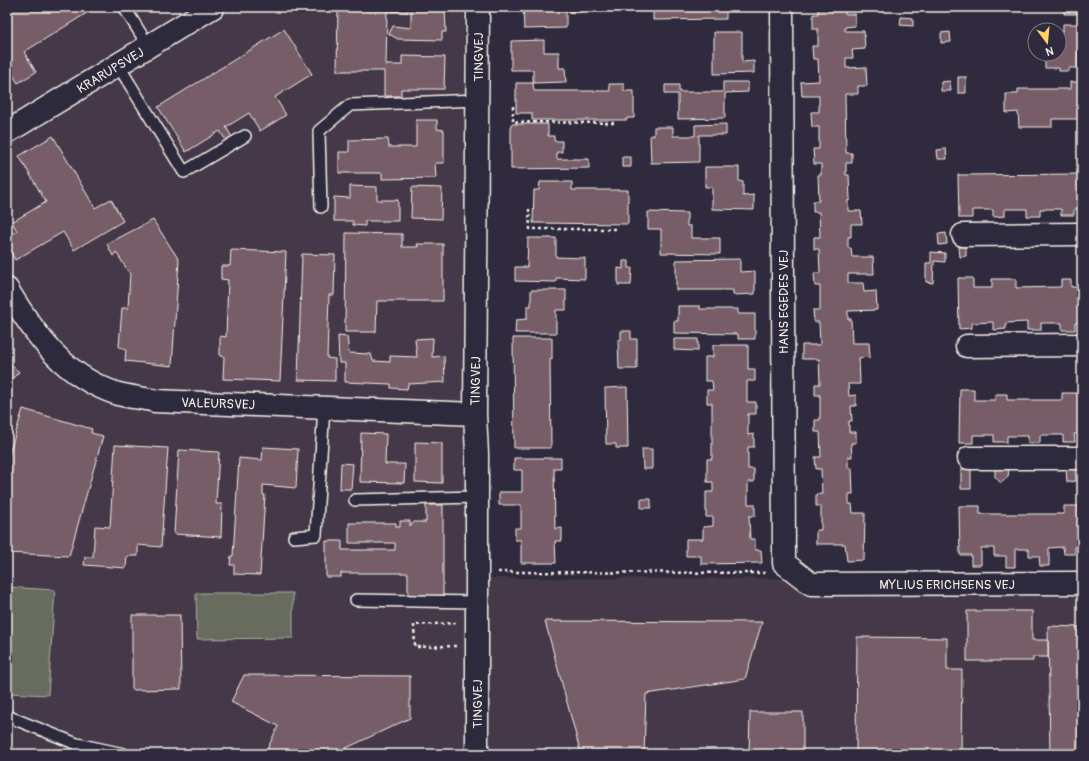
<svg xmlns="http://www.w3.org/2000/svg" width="1089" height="761" viewBox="0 0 1089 761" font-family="Pangolin,sans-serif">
<rect width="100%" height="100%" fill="#2f2a3d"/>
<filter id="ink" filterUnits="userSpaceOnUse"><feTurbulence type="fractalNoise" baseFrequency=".025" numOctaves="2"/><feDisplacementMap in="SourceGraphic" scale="8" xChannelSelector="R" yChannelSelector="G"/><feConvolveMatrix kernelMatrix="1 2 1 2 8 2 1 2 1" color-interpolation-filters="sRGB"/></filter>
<g filter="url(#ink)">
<path fill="#44394a" d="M7,7H464L471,578L1082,579V754H7Z"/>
<path fill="#686c5f" stroke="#aeaea4" d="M7,587L55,590L48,695L7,693Z
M196,593H293V638L197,639Z"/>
<path fill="#765d68" stroke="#f4f1e8" d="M7,7H88L90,11L24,52L36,72L18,83L11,72L7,74Z
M338,7H364V10H383V7H408V12L387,11L386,65H402V56L445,57L444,89H401V96H384V71H337Z
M411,7H445L446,32H442V40L398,39L389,34L393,26L411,28Z
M523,7L566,8V28L524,29Z
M570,7H580V12H570Z
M653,7H726V19L653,20Z
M818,7H845V14H855V26L845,27V31H864L865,49L852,50L853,58H846V68L866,67L867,86H858V94H845L846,153H852V163H846V175H849L850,200H848V211H861L862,224H851V237H848V248H851L852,257H873L874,274H848V283H863L864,292L876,291L877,310L848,311V319H851L852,343H869L870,357L859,358L860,384H848L849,396L856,395V406H851L852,421H849V432H856V443H851L852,457H848V468H852L853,494H849V504H852L853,513H865L864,560L847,561L845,544H816V530H821V506H816V494H822L821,469H816L815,457H821L820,432H815V420H820V395H815V384H820L819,359H802V345H820L819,322H814L813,310H820V286H815L814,273H820L819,249H814V237H820L819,212H813V201H819L818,175H821V164H814L813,149H819V127H812L811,112H819V96H802L801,82L819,81L818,59H813L812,46H818V29H813V14H818Z
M1064,7H1082V14H1064Z
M901,17L913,18V26L900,25Z
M1063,24H1078V68H1069V71H1059V68H1045V54H1059V31H1063Z
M284,29L312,74L275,97L286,115L260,131L249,113L226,127L233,139L227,142L220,131L186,152L158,107Z
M714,32H742V62L754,61V73L714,74Z
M950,32L951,42L941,43V33Z
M544,40V52H559V68H565L566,82L533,83V70H511V41Z
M958,77H966V93H958Z
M950,81L951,91H941V82Z
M723,82H748V92L725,93V118L678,119V94H665V85H679V92H723Z
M1070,82H1082V119H1052V127H1019L1018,112L1006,113V94H1018V89H1070Z
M516,83H533L534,91H610L609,84H624V91H634V118H627V120H532V113H516Z
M416,120H437V129L444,130V163H435L436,178L382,179V173H339V152H349V140L388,139L389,147H416Z
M511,124H548V136H554V141H562V152H557V159H589V168L511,169Z
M726,124V135H699V162L651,163L650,135L654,136V127H673V136H695V125Z
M53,136L95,208L111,199L123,221L74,250L63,232L15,260L7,246V235L8,236L17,231L12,222L46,202L19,156Z
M946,149L947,159H938L937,150Z
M622,157H631V167H622Z
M705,167H739V181L743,182V196L754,195V210L712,209V187H705Z
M1082,174V209H1074V215H1061V209H1040V216H1027V209H1005V216L993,217V210H972V218H959L958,175Z
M540,182H572V190H628V224L533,223L534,190H539Z
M350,186L377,187V200H398V221H365V226L353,225V221H334V197L350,198Z
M412,187L442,188L441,219L411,218Z
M648,212L687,213V226H691V238H720V254L661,253V229H648Z
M153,220L179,260L172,366L125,361L126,349L119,347L122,308H128L130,274L116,252L113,256L107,244Z
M346,233L402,234V247H418L417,244H443V301H377L376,332H345Z
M946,233L947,244L939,245L938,234Z
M528,238H556V257L585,258V279L556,278V282L515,281V267H527Z
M959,247H966V256L960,257Z
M231,250L286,252L280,381L223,379L224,356H220V336L226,337L228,280L221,279V266H230Z
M931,252L945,253V262L934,261L933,283L926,282V263H931Z
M302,254L335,255L334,295H329L327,358L335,359V381L298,380Z
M740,259V272L755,271V294L733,295V290H676V260Z
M623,261H629V268H632L631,285H618V268L623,269Z
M958,278H973V288H992V279H1016V288L1061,287V280H1071V287H1082V323H1075V330H1062V323H1041V330H1027V322L1006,323V329L993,330V322L972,323V328L959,329Z
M531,290H566V310H556V333H515L516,320L527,319V306H531Z
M678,306H700V309H738V314H755V339H738V334L674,333V321H678Z
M621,331H631V339H637V369H619L618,340H621Z
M338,336L347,337L349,353L371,354L373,361L390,362V356L417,357L415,339L433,338L432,357L444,356L445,382L408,384L407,389L391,388V384L345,382V363H339Z
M513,338H552V359H550L551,448H514Z
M674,339H698V351L674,350Z
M713,345H748V369H755V381H747V402H756V414H748V435L754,434V447H748V469H754V482H748V504H755V516H749L750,539H755V550H761L762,563L701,564V556H686V539H703V527L713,526V517H706V492H713V482H707V459H712V403H707V390H713L712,381H705V357H713Z
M7,361L19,372L7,384Z
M627,387L628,448H616V444H606L605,388Z
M960,389H974V400H995V394H1007V400H1062V393H1082V434H1074L1075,442H1063V435H1040V443H1028V436H1007V442H994V435H973V443H959Z
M23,409L92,429L91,433L103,436L69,556L7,553V461Z
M361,433L386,434L385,464H405L404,483L360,482Z
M415,442L442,443V483L415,482Z
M115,445L168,448L161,547L138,545V556H127L126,568L84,565L85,557H93L95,526L110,527Z
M263,447L298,449L296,488L263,485V495H265L260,575L234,574V565H230L231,556H233L239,458L262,460Z
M642,449H652V469H643Z
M179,450L219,452L216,504H222L221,537L174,534Z
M514,458H561V468H554L555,529L562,528V541H555L556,563H521V540H515V528H521V505H499V492H522V470H514Z
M341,463L353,464L351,489H340Z
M995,468L1009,469L1008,477L1001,483L995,477Z
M961,469H971V489H961Z
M1066,469H1075L1076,481L1067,482Z
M641,499H651V508H641Z
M426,505H443V596H408V573H341V577H326V541H342V550H395V543H349V523H396V527H400V521H410V526L414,522H426Z
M959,506H980V514H1064V506H1082V547H1075V554H1064L1063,547L1049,548V566H1040L1039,556H1029V549H1015V567H1006V556H994V548H981V565H971V555H960Z
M967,611H1032V640H1048V657H1033V661H967Z
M132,615H180L181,689L132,690Z
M545,621L762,622L745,679L646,694L644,754H581Z
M1048,626L1079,627L1081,754H1050Z
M857,637L947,638V670H962L961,754H856Z
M244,675L410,676V718L338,752V754H265L278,726L231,702Z
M750,712H803V754H749Z"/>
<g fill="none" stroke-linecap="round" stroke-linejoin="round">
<g stroke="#f4f1e8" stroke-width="14">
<path id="service" d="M124,7L149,47
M118,65L184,172L245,136
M321,207L319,131L350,105L478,100
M355,500L477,497
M294,537L316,535L324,407
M356,600L476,602
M7,716L77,744L87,754
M77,744L124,754"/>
</g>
<g stroke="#f4f1e8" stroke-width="25">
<path id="minor" d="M782,7L784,563L811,584L1082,583
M7,132L213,7
M963,235L1082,234
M7,289C36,336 63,376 118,394C130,397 143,398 155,401L475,414
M967,346L1082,345
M969,458H1082
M477,754V454L475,414L478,7"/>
</g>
<path stroke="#f4f1e8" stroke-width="2.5" stroke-dasharray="3 3" stroke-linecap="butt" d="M513,106V122L615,123
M529,209L530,229H618
M498,572L767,573
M456,646L415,647L414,625L456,623"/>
<use href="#service" stroke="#2f2a3d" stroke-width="11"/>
<use href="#minor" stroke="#2f2a3d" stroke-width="22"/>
</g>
</g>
<g text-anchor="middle" stroke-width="3.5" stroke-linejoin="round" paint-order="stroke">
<g font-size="13" fill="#f4f1e8" stroke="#2f2a3d">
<text transform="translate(478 57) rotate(-90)" y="5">TINGVEJ</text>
<text transform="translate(110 70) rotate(-31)" y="5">KRARUPSVEJ</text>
<text transform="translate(783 302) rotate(-90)" y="5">HANS EGEDES VEJ</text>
<text transform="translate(475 381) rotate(-89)" y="5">TINGVEJ</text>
<text transform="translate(218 403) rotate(2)" y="5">VALEURSVEJ</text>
<text x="947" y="589">MYLIUS ERICHSENS VEJ</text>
<text transform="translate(477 704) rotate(-90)" y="5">TINGVEJ</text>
</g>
</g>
<rect width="1089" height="761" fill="none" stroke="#2f2a3d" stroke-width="24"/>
<rect x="12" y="12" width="1065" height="737" fill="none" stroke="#f4f1e8" stroke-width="1.5" filter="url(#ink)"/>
<g transform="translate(1047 42) rotate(164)"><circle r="19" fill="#2f2a3d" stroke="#7e7a81"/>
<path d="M0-3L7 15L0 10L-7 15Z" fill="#ffd166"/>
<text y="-6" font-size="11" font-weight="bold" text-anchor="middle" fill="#f4f1e8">N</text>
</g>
</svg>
